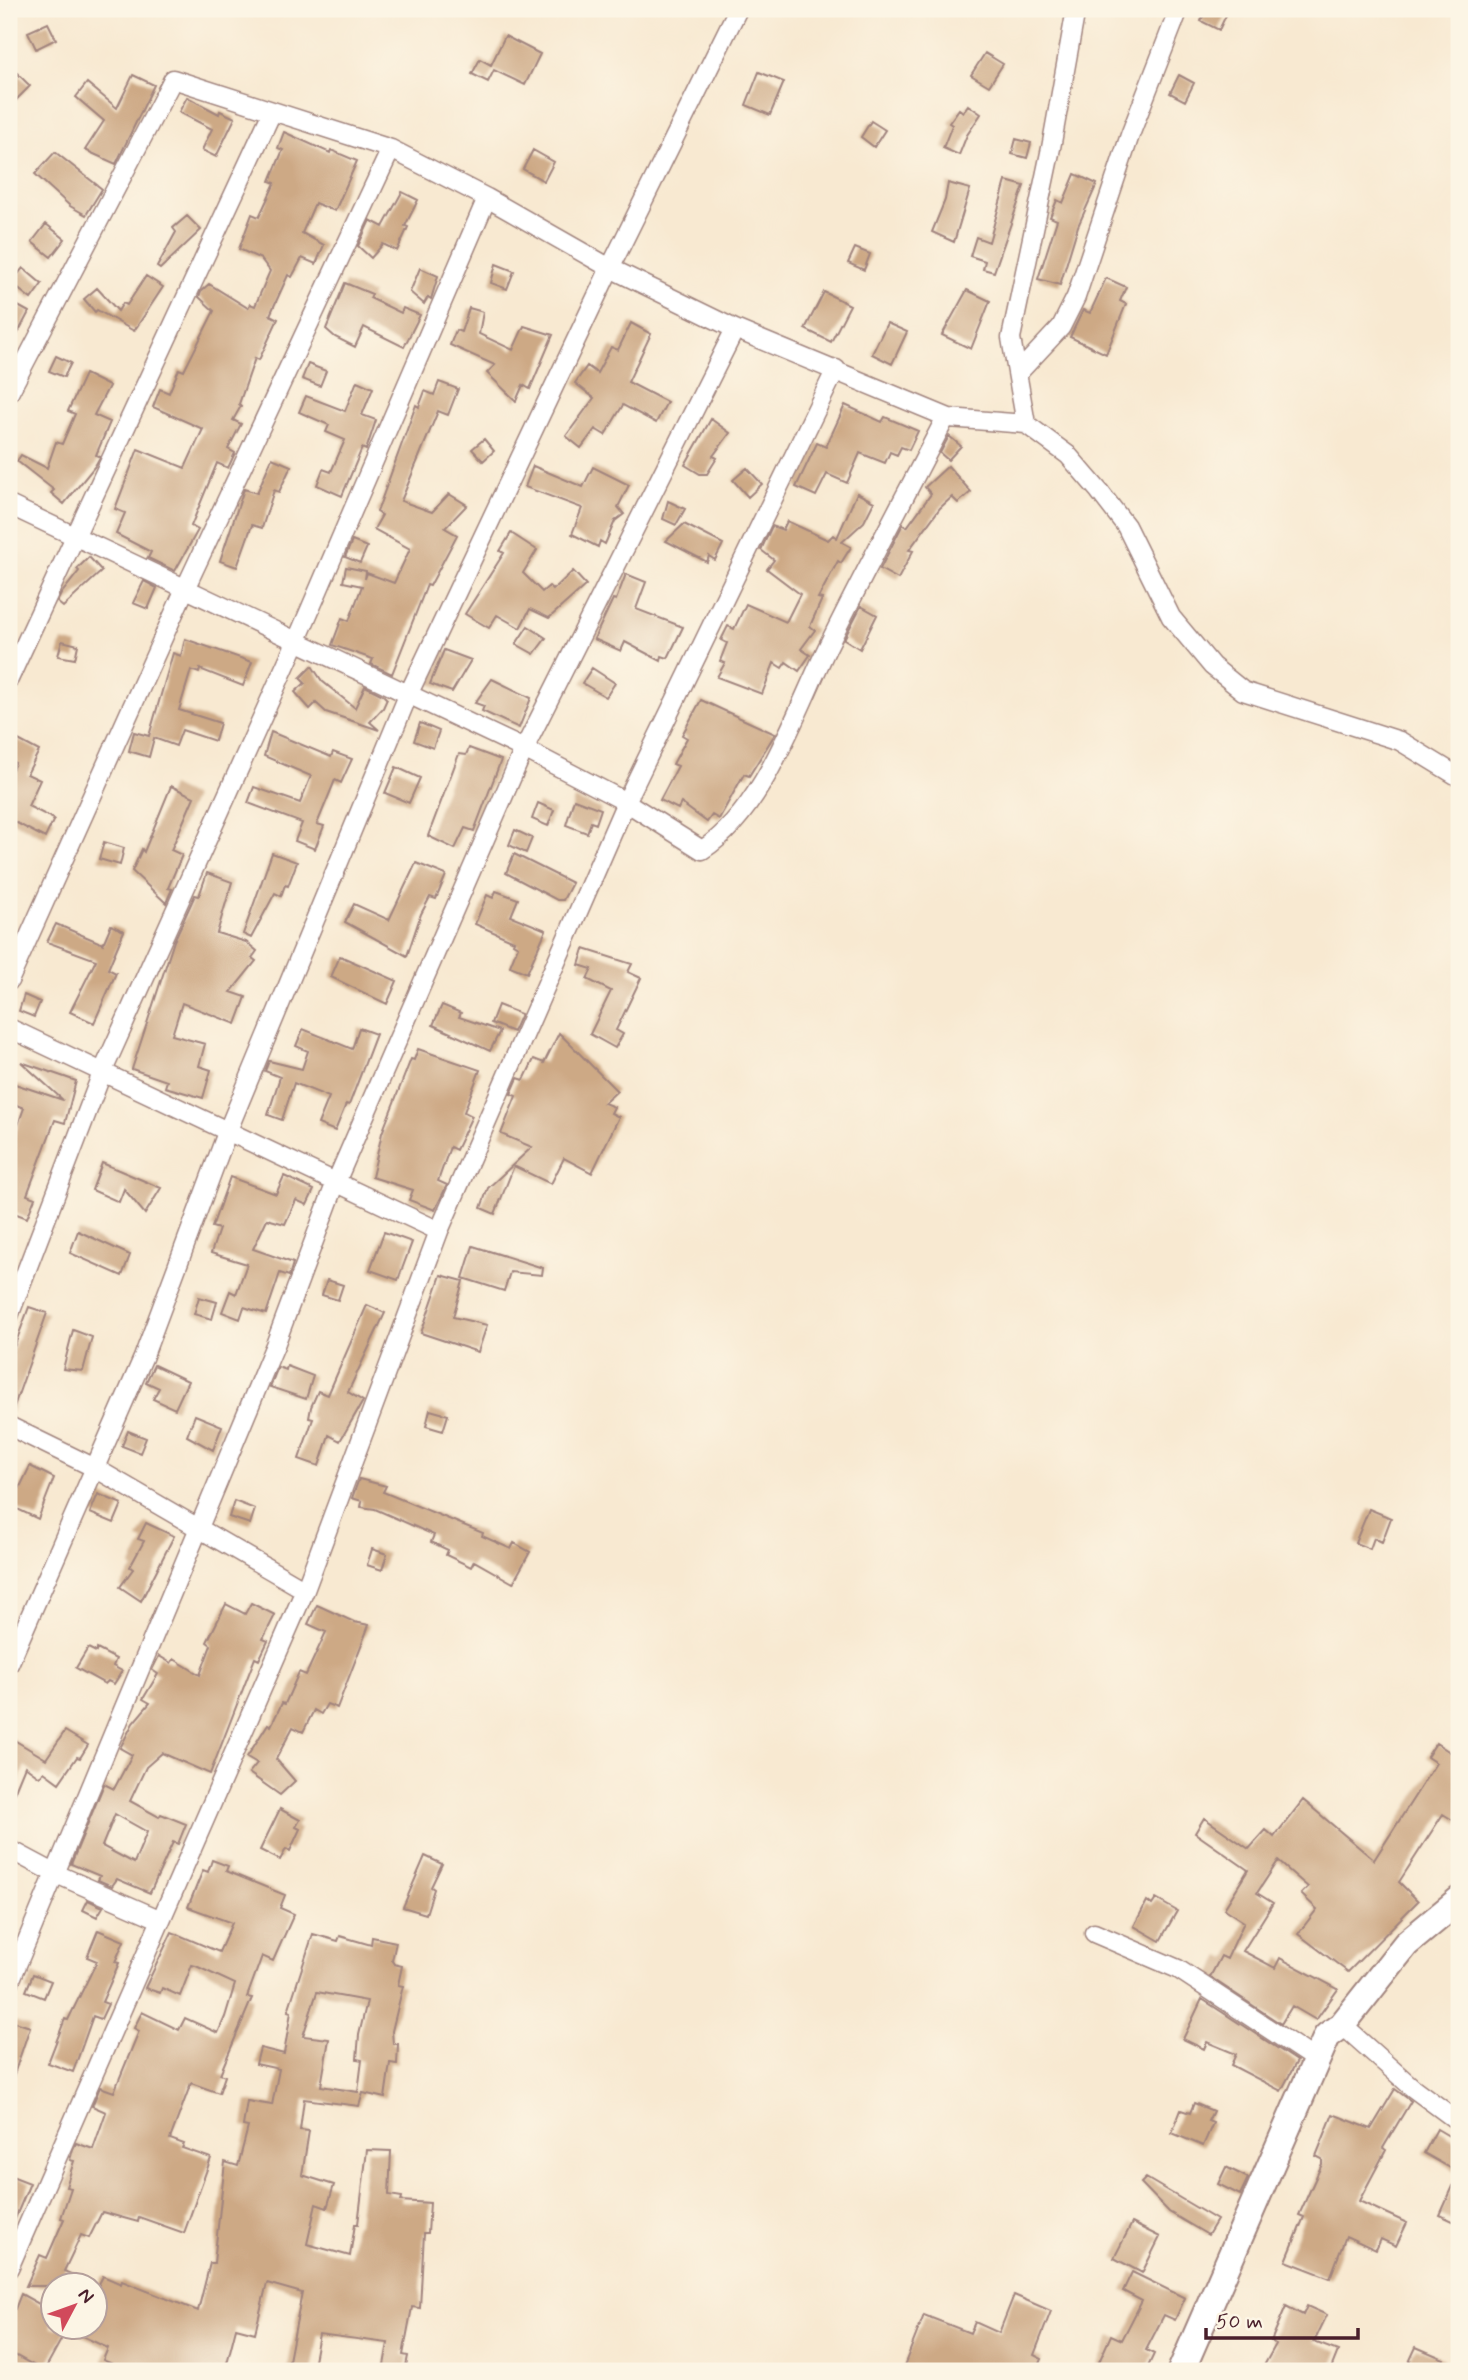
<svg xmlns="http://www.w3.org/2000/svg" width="1468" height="2380" viewBox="0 0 1468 2380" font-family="Mynerve,sans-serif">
<rect width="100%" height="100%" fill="#fcf5e5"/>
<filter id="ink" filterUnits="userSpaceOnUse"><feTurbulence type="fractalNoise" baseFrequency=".0143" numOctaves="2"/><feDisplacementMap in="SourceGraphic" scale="14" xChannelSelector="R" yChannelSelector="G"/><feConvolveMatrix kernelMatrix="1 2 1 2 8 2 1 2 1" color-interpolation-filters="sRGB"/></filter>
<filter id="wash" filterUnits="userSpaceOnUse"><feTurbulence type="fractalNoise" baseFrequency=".00686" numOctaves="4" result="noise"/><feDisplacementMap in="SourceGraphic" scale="28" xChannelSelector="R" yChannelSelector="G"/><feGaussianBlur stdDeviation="1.57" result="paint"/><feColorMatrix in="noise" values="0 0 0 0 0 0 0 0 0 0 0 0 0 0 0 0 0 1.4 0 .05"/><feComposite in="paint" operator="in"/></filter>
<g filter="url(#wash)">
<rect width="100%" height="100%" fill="#f8e9d1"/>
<g id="blocks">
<path fill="#cda985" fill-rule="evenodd" d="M1206,9H1229L1219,30L1201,21Z
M48,23L56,39L36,49L28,32Z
M505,36L540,54L525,85L494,70L488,82L472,74L480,59L491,65Z
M985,53L1003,64L989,86L971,75Z
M9,65L30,86L9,107Z
M759,72L784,82L770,115L746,105Z
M133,75L154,85L116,164L85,150L104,121L76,97L87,83L117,108Z
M1179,75L1194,83L1185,101L1170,93Z
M187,97L219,114L220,111L235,118L216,157L202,150L212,129L179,112Z
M968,105L981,114L967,135L959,155L943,148L952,125L949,123L959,109L963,112Z
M871,121L885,130L874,147L861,137Z
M284,132L330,153L331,150L357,161L335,211L315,203L302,233L324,245L316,264L302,258L292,277L288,275L270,315L278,319L259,360L255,358L239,404L241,406L233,420L241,424L228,449L235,453L228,468L217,463L191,526L198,530L175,571L148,558L151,552L116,534L125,513L115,509L138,449L185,468L203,429L153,407L160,389L169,393L179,369L184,371L214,311L199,297L201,291L209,284L248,308L250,304L255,306L270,271L261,259L239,249L252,214L259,217L275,183L270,181L283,150L278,148Z
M1016,139L1031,143L1027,158L1012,154Z
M533,150L554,162L544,181L523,169Z
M55,152L102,189L86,215L70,206L35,174Z
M1075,174L1097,184L1078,226L1060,285L1038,279L1057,220L1050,217L1057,200L1063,203Z
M1006,181L1024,186L994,272L983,269L985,261L970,256L976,237L989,242Z
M948,183L970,189L954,242L932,232L945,200Z
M402,192L418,200L405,226L408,227L397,251L383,244L371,258L358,246L370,220L383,227Z
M187,216L201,230L160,269L157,267L176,232L173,228Z
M46,224L65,239L51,257L32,242Z
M855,248L870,254L864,270L848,263Z
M496,264L514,271L507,289L491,283Z
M23,268L42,284L31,299L11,283Z
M420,268L438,276L431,299L428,297L424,304L410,292Z
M146,276L163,287L134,331L97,310L95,312L84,299L97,288L118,311L123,303L127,305Z
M1106,278L1126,287L1120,301L1126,304L1106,354L1070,337L1083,310L1090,313Z
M345,283L372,294L370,298L401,313L403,308L420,315L404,347L364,327L355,347L335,337L326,329Z
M967,290L990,301L971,349L942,335Z
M824,292L850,305L831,342L805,329Z
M9,301L29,312L9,350Z
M469,308L483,312L479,334L513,350L524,326L553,335L530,389L523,385L516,401L487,373L495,365L450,345L456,330L461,332Z
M631,323L651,334L628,382L667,402L656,423L623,405L605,435L595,429L581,448L566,436L594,398L575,383L587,366L597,373L611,347L618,350Z
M887,323L907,332L892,364L872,354Z
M56,356L71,363L64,377L49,371Z
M308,364L326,371L320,386L302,379Z
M85,374L109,386L94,415L110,422L96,455L100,457L95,466L64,504L51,493L54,490L17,461L21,455L47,468L56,442L62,444L75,414L68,411Z
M357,381L373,388L362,415L376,420L366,450L362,448L342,496L317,485L323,469L331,472L345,440L326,432L329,425L299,412L306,396L345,411Z
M439,382L458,389L448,415L438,411L401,501L432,512L449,494L467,505L445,528L457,535L430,586L427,585L392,674L371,664L373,659L332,645L342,618L349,621L362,586L343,582L346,567L366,571L365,579L367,573L394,583L410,549L374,529L382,515L377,512L416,405L419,407L425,391L434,395Z
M845,405L882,422L885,417L918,431L909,450L901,447L897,455L890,452L885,463L860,453L847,483L827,474L816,496L796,487L817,443L826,447Z
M711,419L730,433L713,456L717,458L707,474H700L685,465Z
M949,436L961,446L948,460L940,453Z
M484,439L494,451L483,461L472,449Z
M272,458L291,466L279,492L274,490L262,528L252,525L237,567L220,561L244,489L257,493Z
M533,466L583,487L593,467L629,485L618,507L624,514L615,521L605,544L600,541L598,547L572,534L582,508L525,487Z
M948,466L971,492L958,503L952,497L940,508L909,550L913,551L898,579L880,569L903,524L907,527L931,494L925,487Z
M747,468L762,484L748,497L733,480Z
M857,493L874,502L864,522L842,542L851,547L841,563L838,561L818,598L822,599L810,626L815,630L801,649L810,655L799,671L786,662L782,668L774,663L762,694L717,677L725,663L720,661L727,643L721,640L728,626L734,629L746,604L786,622L800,594L767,569L774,560L761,550L772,526L783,530L787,521L828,540L833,535L837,538Z
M668,501L685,509L676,525L663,519Z
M684,524L723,544L715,560L709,556L707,562L666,541Z
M511,533L537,550L523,573L542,592L549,586L553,590L573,571L586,585L549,618L530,609L520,628L497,615L489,628L465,614L504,553L500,551Z
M352,541L367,547L360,563L345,557Z
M89,557L102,571L63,607L57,602L61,594L79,571L77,569Z
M626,574L646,582L636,609L683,627L668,658L662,656L661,661L625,642L621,651L594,639L613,599L616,600Z
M144,581L157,588L148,609L133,603Z
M861,606L877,615L860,649L844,639Z
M528,626L546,638L534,654L516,644Z
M185,639L252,662L243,686L200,669L199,673L191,670L179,710L220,723L215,741L182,730L176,746L154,738L149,757L129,751L134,732L149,736L173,653L181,656Z
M62,641L78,645L75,659L58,656Z
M444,650L471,660L452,692L430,684Z
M312,666L322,681L355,708L365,686L383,695L387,699L383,708L370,722L379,730L326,712L316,703L310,709L295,692L305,683L300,678Z
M592,668L615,683L606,697L582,683Z
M492,679L531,698L519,728L482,711L484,706L475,703Z
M701,700L775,734L749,776L744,774L719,819L712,815L707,822L681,803L678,809L660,800L678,766L673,764L687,738L682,735Z
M420,723L439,731L433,748L414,741Z
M271,732L331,757L333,752L352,759L341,783L335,780L317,824L324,826L315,849L295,841L302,823L248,803L254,787L300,803L311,776L264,756Z
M9,735L39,751L27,774L40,780L28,806L54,819L45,838L9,819V776L15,763L9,760Z
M469,748L501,760L474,831L465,828L455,849L428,836L459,754L466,755Z
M396,767L420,778L409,803L385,793Z
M171,786L194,797L171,850L182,855L168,888L172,889L166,903L132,871L142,849L144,852Z
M574,799L601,809L596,824L591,822L587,833L566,825Z
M538,803L554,810L548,826L532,819Z
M515,830L532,838L526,853L509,845Z
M104,842L124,848L120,865L99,859Z
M272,853L297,862L288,886L285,885L281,896L275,893L251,938L243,934Z
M514,854L572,883L563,900H557L506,873Z
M416,863L446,875L436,899L430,897L421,914L407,956L345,922L354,904L389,920Z
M207,873L232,882L217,933L246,942L257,951L252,958L256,961L231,992L246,997L236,1024L182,1003L172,1035L205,1044L199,1066L211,1070L203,1098L165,1087L167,1081L132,1069L174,941L195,895L199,896Z
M496,891L518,899L511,916L546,930L527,973L510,966L518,946L513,943L514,941L475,924L487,895L493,898Z
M56,924L103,944L111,925L124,931L108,969L116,973L94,1023L70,1012L96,960L47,942Z
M584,949L632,964L628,972L641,978L616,1030L623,1034L615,1048L590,1034L611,991L587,979L592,969L579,965Z
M340,956L397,981L387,1004L331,977Z
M24,995L40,1002L34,1017L19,1011Z
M442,1005L461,1013L459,1017L500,1031L490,1051L433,1025Z
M498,1005L521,1014L513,1032L491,1023Z
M359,1028L376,1034L349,1105L346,1104L335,1131L318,1124L329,1097L294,1083L282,1120L268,1115L280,1077L265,1071L269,1061L302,1069L308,1051L296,1046L303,1029L352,1049Z
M559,1033L617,1091L604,1103L614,1107L611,1113L619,1117L592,1173L564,1158L551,1184L514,1166L495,1214L481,1208L488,1188L532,1147L501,1134L516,1096L511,1094L518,1078L524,1080L534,1059L544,1063Z
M418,1049L480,1070L464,1112L472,1116L456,1150L450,1147L438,1181L447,1185L435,1210L409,1200L413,1190L372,1177L382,1133L411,1059L414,1060Z
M21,1062L76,1081L65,1123L55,1120L27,1195L35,1198L27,1218L9,1211V1150L24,1108L9,1102V1082L63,1100Z
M102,1163L161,1188L145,1214L124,1189L119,1202L92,1190Z
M284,1176L314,1190L307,1205L296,1200L285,1224L267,1219L253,1249L293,1263L289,1276L280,1273L266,1314L244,1307L240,1319L222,1312L230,1291L236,1294L247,1264L211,1253L219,1229L212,1227L230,1177L276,1194Z
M78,1231L130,1255L122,1276L70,1253Z
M384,1232L412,1242L398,1280L370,1270Z
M473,1246L543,1268L542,1275L510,1272L504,1291L463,1278Z
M441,1275L463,1281L453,1317L487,1325L478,1352L421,1333Z
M327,1280L343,1285L338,1300L322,1295Z
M199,1297L217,1302L212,1319L194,1314Z
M367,1305L385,1313L348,1392L363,1401L340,1441L329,1435L319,1466L299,1459L313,1419L309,1418L311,1407L318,1391L328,1395Z
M29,1307L47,1313L11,1415L9,1361Z
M73,1330L92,1337L83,1371L63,1369Z
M154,1365L188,1381L175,1409L153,1399L159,1388L146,1382Z
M287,1366L313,1376L306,1399L270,1387L278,1367L286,1370Z
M430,1410L448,1415L443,1431L426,1426Z
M195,1415L222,1426L213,1450L187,1436Z
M128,1431L146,1438L140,1453L122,1446Z
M30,1466L54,1478L38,1519L11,1506Z
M359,1479L386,1486L383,1492L483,1533L482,1536L511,1549L514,1543L530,1552L513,1583L474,1561L471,1567L446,1555L448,1550L431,1542L434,1535L375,1509L361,1507L362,1501L352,1498Z
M98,1494L122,1504L114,1523L90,1513Z
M234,1501L255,1509L250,1524L229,1517Z
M1369,1509L1391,1518L1382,1542L1374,1538L1370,1549L1355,1543Z
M146,1523L174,1536L141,1601L120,1587L133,1569L130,1567L144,1541L138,1539Z
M372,1549L387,1554L382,1570L367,1565Z
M251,1603L275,1615L263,1639L268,1641L259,1660L255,1658L210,1774L162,1753L146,1767L130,1801L159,1817L161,1814L186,1824L178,1844L173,1842L150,1893L117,1879L112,1886L98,1880L100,1876L71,1864L104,1784L114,1789L132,1755L120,1748L133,1723L150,1703L143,1699L158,1674L152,1670L159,1656L171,1663L174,1659L200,1675L211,1645L207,1642L226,1604L245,1614ZM115,1814L147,1832L134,1863L102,1846Z
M317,1605L354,1622L369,1625L337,1708L327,1704L321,1714L314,1710L303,1732L293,1727L276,1759L295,1781L280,1795L249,1773L257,1763L247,1757L268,1724L271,1726L282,1703L285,1704L299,1672L306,1675L326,1632L308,1624Z
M88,1648L96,1652L97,1649L116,1659L113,1666L122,1671L114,1684L108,1681L105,1684L76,1668Z
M65,1731L88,1745L80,1758L77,1757L59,1783L44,1772L40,1777L25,1766L9,1805V1737L46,1759Z
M1436,1743L1459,1758V1824L1443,1814L1399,1882L1418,1901L1348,1972L1298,1934L1317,1909L1301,1894L1308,1887L1278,1861L1257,1893L1273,1903L1243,1951L1275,1968L1280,1958L1338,1989L1316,2020L1292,2006L1281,2024L1210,1977L1221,1956L1227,1959L1244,1922L1224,1909L1248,1870L1195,1833L1204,1818L1249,1849L1266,1830L1274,1837L1303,1800L1374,1860L1436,1763L1427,1757Z
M280,1809L300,1820L296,1827L300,1829L290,1851L286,1849L280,1860L260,1850Z
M425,1856L442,1864L431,1887L434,1889L426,1914L403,1907Z
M212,1860L228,1866L226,1871L285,1895L280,1908L294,1914L273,1961L262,1956L247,1997L252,1998L220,2074L225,2076L219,2093L191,2083L170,2139L184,2144L182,2148L211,2158L184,2233L139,2217L138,2222L102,2212L89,2238L81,2235L64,2271L98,2286L103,2276L121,2284L122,2281L198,2311L210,2263H214L225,2162L238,2166L248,2127L243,2126L247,2101L272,2105L279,2069L256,2064L260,2048L284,2054L291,2012L288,2011L313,1934L338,1941L340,1936L371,1945L372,1937L396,1942L392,1961L394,1964L402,1966L398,1985L403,1986L392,2031L393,2044H398L397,2064L390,2063L385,2098L363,2093L359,2106L304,2099L300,2130L309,2131L302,2175L334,2185L327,2208L316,2204L307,2244L350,2256L355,2224H358L367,2150L391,2151L389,2195L402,2197L401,2201L430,2203L428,2233H424L420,2308L412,2307L403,2355L408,2356L405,2371H383L388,2343L319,2334L312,2371H287L302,2293L267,2283L255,2333L236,2328L225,2371H128L103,2360L108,2348L67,2329L44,2371L9,2352V2307L15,2309L21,2294L52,2311V2328H94V2286H26L40,2255L47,2258L64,2219L61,2218L71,2188L66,2187L74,2161L70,2160L73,2149L76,2143L93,2149L106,2112L92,2106L100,2087L114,2092L139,2031L134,2028L142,2012L179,2030L185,2018L218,2033L225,2017L235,1984L196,1966L192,1965L180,1996L162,1988L160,1993L145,1988L172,1932L219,1952L232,1923L188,1907L203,1870L208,1872ZM317,1992L367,2001L359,2035L357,2059L362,2060L358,2092L321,2086L329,2039L303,2036Z
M1156,1899L1177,1911L1160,1941L1134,1926L1147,1901L1152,1905Z
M88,1900L103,1907L97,1917L83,1910Z
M98,1930L124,1941L115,1962L119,1963L102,2002L108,2004L101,2019L93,2016L73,2072L48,2063L65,2019L68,2020L97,1961L87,1957Z
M33,1974L51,1981L44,1998L26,1991Z
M1202,1999L1297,2061L1281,2091L1231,2065L1236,2054L1207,2042L1204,2049L1183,2039Z
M15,2022L30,2027L12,2080H9V2039Z
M1395,2089L1411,2101L1383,2148L1386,2150L1359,2201L1407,2223L1396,2246L1381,2239L1376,2250L1346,2236L1330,2278L1286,2261L1304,2217L1299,2215L1322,2164V2159L1316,2156L1333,2114L1371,2129Z
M1194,2103L1213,2111L1208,2121L1213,2123L1203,2146L1172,2133L1181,2110L1190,2113Z
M1437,2129L1459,2142V2224L1440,2215L1459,2173L1424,2153Z
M1226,2167L1248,2178L1240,2195L1218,2184Z
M9,2175L30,2183L9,2233Z
M1146,2178L1217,2220L1208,2235L1169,2212L1141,2183Z
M1132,2223L1160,2237L1142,2273L1114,2258Z
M1132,2272L1185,2298L1175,2320L1164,2315L1146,2350L1154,2354L1146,2371H1095L1111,2335L1122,2340L1142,2301L1123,2291Z
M1014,2295L1051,2311L1034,2355L1042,2359L1037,2371H916L904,2366L924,2315L970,2333L975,2322L999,2333Z
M1286,2306L1303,2315L1307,2306L1327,2315L1314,2342L1338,2351L1330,2371H1261L1276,2344L1271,2341Z
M1416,2347L1444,2359L1439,2371H1405Z"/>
</g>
</g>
<g filter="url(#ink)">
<use href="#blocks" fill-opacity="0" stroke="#a1847e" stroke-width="2"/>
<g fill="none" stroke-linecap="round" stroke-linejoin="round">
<g stroke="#a1847e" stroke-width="21">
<path id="street" d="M1018,373L1061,327L1076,297L1130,135L1179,9
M9,393L173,79L391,149L487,198L610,268L735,329L949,418L1026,424L1068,455L1099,491L1126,526L1171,617L1212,666L1243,691L1400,741L1459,777
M1026,424L1011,338L1051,148L1076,9
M9,505L524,749L626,802L702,850C765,811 798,705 831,640C868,565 908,491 946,417
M9,679L272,112
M9,981L184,591L391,149
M9,1028L439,1231
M9,1316L102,1073L297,640L487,198
M9,1426L95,1468L305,1590
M9,1664L143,1358L228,1130L409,693L610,268L738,9
M9,1849L54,1873L159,1919
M1094,1933L1178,1969L1316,2060
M9,1984L275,1345L336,1182L524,749L735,329
M1342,2025L1413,2088L1459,2122
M9,2268L305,1590L439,1231L626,802L836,369"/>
</g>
<g stroke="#a1847e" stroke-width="30">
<path id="primary" d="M1181,2371L1327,2036L1342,2025L1406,1944L1459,1900"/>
</g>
<use href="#street" stroke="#fff" stroke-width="18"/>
<use href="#primary" stroke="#fff" stroke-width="26"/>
</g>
</g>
<rect width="1468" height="2380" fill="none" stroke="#fcf5e5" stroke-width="35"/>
<g transform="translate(74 2306) rotate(49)"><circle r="33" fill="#fcf5e5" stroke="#b59f9b" stroke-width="2"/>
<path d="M0-5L12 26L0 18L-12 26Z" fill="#d1495b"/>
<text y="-10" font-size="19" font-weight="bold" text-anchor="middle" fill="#4a1f2b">N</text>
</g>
<path d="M1206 2328v10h152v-10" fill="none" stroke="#4a1f2b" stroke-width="3.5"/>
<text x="1216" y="2328" font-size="21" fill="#4a1f2b" stroke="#fcf5e5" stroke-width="5" paint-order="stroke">50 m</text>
</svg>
